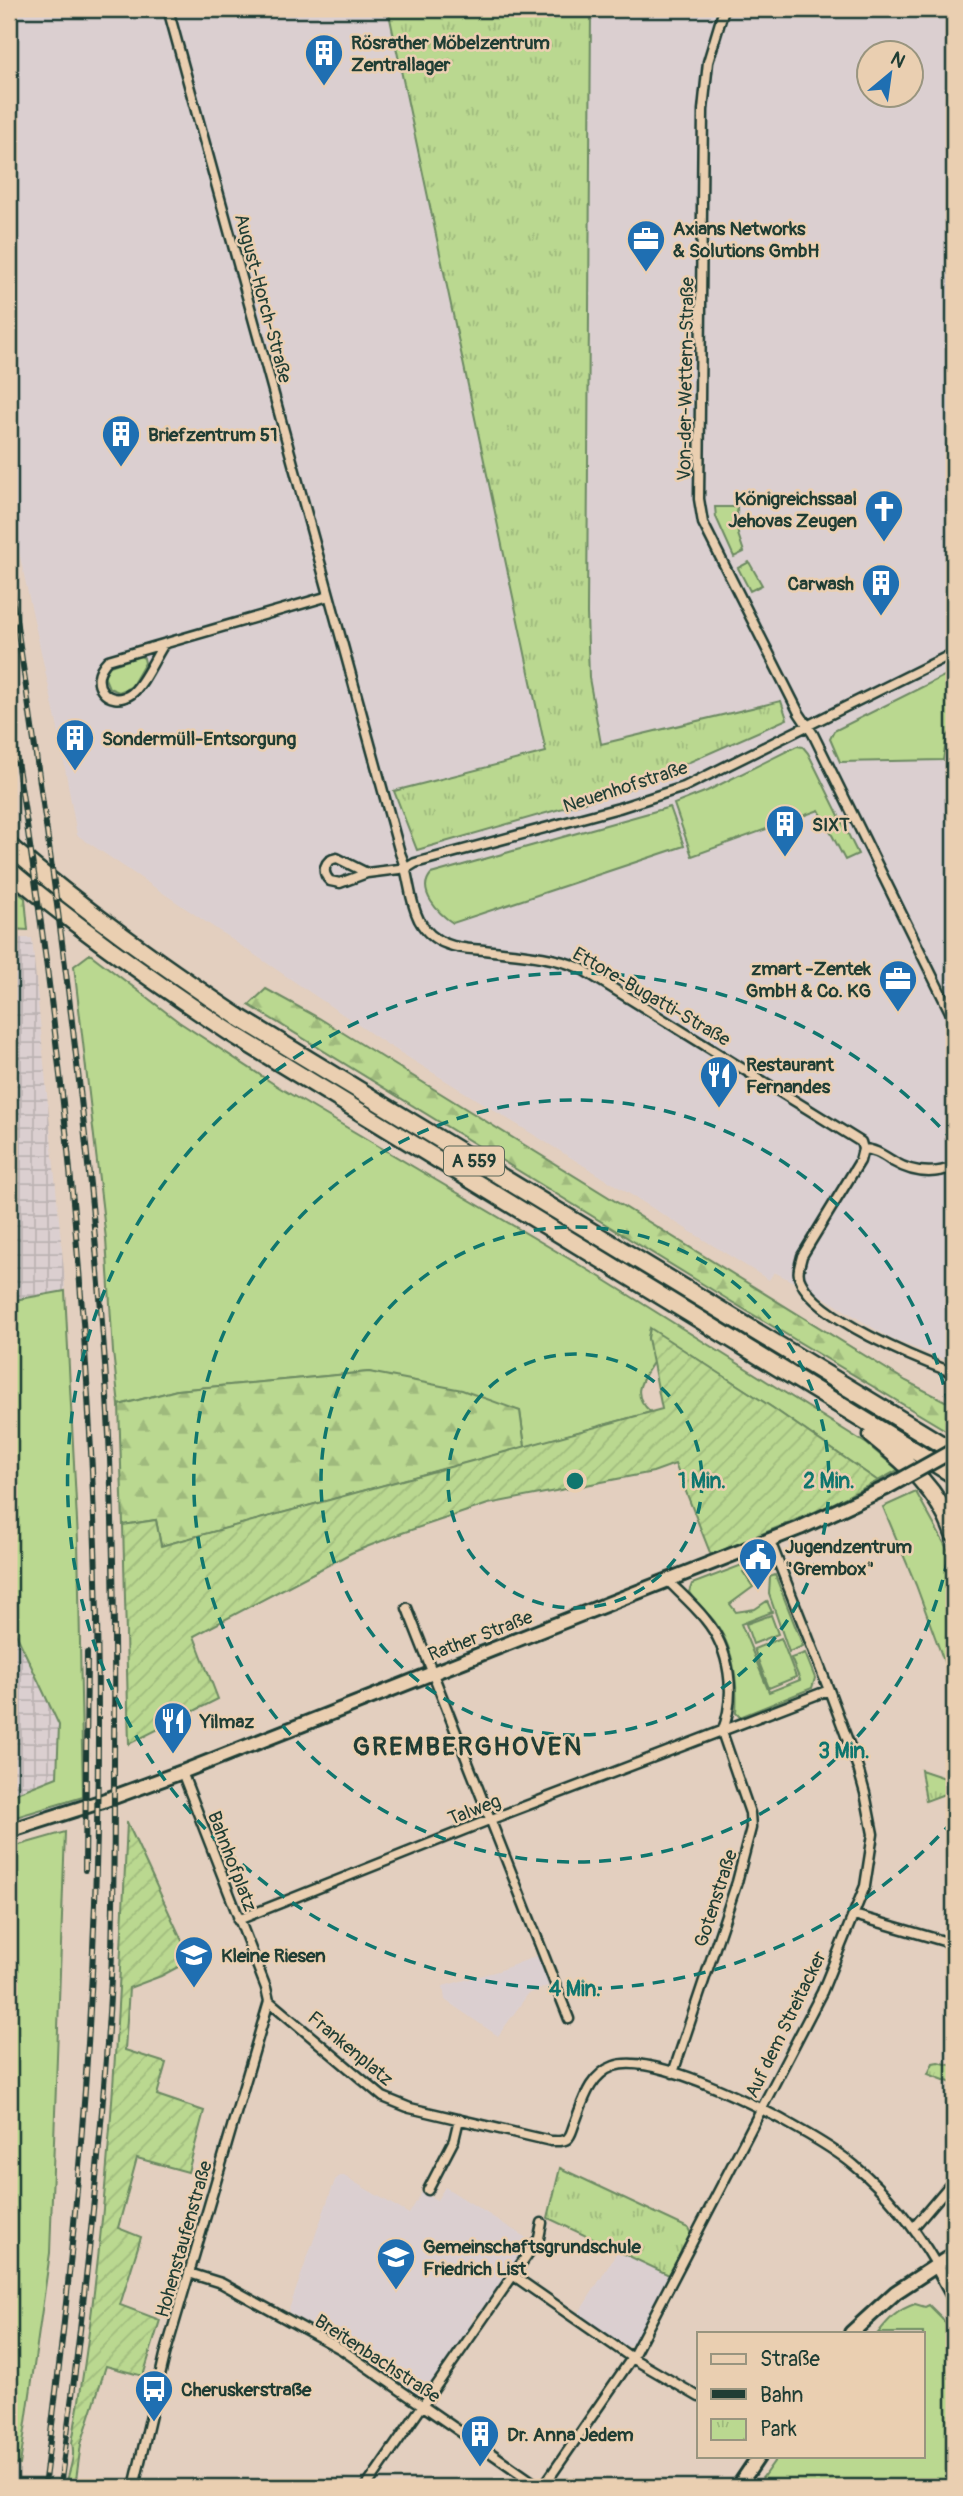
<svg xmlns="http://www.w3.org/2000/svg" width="963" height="2496" viewBox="0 0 963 2496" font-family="Pangolin,sans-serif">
<defs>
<pattern id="industrial-grid" width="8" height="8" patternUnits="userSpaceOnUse" patternTransform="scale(1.75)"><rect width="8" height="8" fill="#dbcfd0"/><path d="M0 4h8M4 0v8" fill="none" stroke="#bcb3b3"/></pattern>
<pattern id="forest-firs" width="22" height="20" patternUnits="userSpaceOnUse" patternTransform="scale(1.75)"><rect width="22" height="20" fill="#bad890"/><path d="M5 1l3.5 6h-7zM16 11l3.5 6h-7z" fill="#9fba7d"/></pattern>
<pattern id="park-tufts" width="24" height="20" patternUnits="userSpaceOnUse" patternTransform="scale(1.75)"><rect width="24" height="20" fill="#bad890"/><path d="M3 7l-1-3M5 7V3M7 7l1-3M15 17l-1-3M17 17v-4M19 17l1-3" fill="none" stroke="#9fba7d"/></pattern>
<pattern id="garden-furrows" width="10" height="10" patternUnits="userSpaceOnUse" patternTransform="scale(1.75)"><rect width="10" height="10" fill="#bad890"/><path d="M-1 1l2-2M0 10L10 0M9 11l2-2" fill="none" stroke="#9fba7d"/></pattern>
</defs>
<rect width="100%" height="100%" fill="#e3cfbf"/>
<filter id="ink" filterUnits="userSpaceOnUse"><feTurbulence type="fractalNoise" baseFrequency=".0143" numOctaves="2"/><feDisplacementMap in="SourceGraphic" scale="14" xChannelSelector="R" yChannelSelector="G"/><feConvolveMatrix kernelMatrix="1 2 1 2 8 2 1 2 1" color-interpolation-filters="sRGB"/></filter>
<g filter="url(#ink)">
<path fill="#dbcfd0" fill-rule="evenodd" d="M9,9H388L546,752L394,791L417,850L626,790L787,719L780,701L601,745L589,678L587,613L591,9H954V1363L891,1339L823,1297L774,1272L769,1280L388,1045L77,835L58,729L9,507ZM869,52H911V94H869Z
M539,1955L550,1985L528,1994L498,2036L445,2000L443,1986L498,1971Z
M340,2176H344L409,2214L422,2192L437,2200L445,2187L531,2241L483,2311L475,2313L472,2319V2327L426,2394L417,2395L331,2336L288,2312L335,2180Z
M618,2251L669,2275L633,2345L623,2348L577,2316Z"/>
<path fill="url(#industrial-grid)" d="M9,938H32L64,1271L78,1540L73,1782L83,1797V1800L9,1820Z"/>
<path fill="#bad890" stroke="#6c8a62" stroke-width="2" d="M715,507H737L738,534L744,552L734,557L716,517Z
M749,562L762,585L750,591L738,568Z
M140,656L144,658L145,663L131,687L119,692L109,688L104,676L110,666Z
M954,671V729L947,736L943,760L840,762L830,739L834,731Z
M797,746L803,747L808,753L858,854L845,860L819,810L692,856L674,804L707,791Z
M670,807L684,846L453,923C439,914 416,891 431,874Z
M90,954L179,1022L280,1088L600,1277L867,1444L898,1470L878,1481L773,1408L650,1329L648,1338L654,1361C642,1380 629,1394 651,1412L525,1447L520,1411L369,1372L177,1390L119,1405L113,1352L106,1239L74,966Z
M65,1291L78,1540L83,1797L9,1819V1796L57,1777L59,1725L9,1619V1301Z
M916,1492L949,1552L954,1574V1689L916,1585L883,1507Z
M763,1557L767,1558L773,1570L768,1572L764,1563L743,1572L753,1587L730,1604L736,1612L755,1609L767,1601L772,1612L741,1624L769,1692L800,1680L791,1658L805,1653L815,1678L812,1688L740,1717L736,1713C738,1682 734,1648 715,1622C707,1612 695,1603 689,1592L692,1584Z
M775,1575L803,1646L789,1652L769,1594L770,1577Z
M771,1615L778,1634L753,1644L746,1624Z
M781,1638L796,1677L769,1688L754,1649Z
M65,1832L50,2253L20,2465L9,2464V1848Z
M915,2304L925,2307L929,2305L942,2318L954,2337V2487H756L778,2456H923V2333H878C889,2319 897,2310 915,2304Z"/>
<path fill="url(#forest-firs)" stroke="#6c8a62" stroke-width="2" d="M9,885L25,898L28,930L9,929Z
M266,989L319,1018L906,1381L945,1401L954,1402V1435L732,1302L249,1005Z
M369,1372L462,1390L520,1411L525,1447L161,1546L156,1520L123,1525L119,1405L177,1390Z"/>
<path fill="url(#park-tufts)" stroke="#6c8a62" stroke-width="2" d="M388,9H591L587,613L589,678L601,744L781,701L787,719L626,790L417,850L394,791L546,752Z
M921,1770L945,1778L947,1793L926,1801Z
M938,2062L954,2066L952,2083L928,2074L933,2063Z
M560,2168L688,2228L691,2234L669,2275L548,2218Z"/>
<path fill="url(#garden-furrows)" stroke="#6c8a62" stroke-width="2" d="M650,1328L773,1408L878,1481L824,1508L711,1555L675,1464L653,1472L488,1504L402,1533L351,1553L194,1636L218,1699L129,1744L123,1525L156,1520L161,1546L662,1409L648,1338Z
M127,1822L191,1960L161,1976L129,1988L125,2050L166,2063L157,2095L204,2111L188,2172L137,2158L118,2228L141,2237L120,2305L160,2320L143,2376L106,2366L81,2444L75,2487H66C68,2472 76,2458 72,2443C108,2238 118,2029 127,1822Z"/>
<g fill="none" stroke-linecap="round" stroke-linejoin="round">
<g stroke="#1f3d34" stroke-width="13">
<path id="street" d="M168,9L400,853C410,875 408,898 419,920C425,931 435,940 447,944C459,949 472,949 484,950C516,954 550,955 580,968L861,1142L863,1149L860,1161L802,1256C800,1265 796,1273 801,1282C818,1319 916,1359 954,1373
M724,9L708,62L703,110L699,499L703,523L799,713L813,734L954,1020
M164,644C155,657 143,686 131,694C109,709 85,683 108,660L329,596
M337,858L367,873L340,883L330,881C321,872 324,860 337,858Z
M367,873L407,868L415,863L619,808L684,787L954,653
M863,1149C875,1149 884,1156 894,1162C913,1173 933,1175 954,1167
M667,1580C680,1593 694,1605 705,1619C730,1649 737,1695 722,1732
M407,1608L569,2019
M182,1772L266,1988L269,2001
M854,1915L954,1944
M238,1920L489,1820L829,1690
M269,2001L383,2097L410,2108L551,2141C556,2141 563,2142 567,2139C571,2136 572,2130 574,2125C583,2102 589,2075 614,2066C660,2049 818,2134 855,2166C889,2194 914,2226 936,2264
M673,2073L737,1882L751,1828L750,1813L722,1732
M428,2190L454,2140L459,2119
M914,2227L954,2180
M189,2273L221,2283L341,2349L540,2487
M514,2276L632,2358L699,2397
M134,2487L165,2355L269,2001
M366,2487L539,2238L542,2223
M543,2487L632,2358L822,1992L865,1886L873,1834L865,1793L858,1768L829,1690L770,1541"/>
</g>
<g stroke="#1f3d34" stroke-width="18">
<path id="secondary" d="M9,1831L100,1802L182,1772L800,1528L886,1488
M936,2264L954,2297
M851,2333L896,2292L954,2254
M738,2487L759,2456"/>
</g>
<g stroke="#1f3d34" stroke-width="21">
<path id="highway" d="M9,846C82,909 160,964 240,1018L954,1452
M9,870C79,929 154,982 231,1033L954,1475
M872,1435C907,1463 939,1491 954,1534"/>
</g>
<use href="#street" stroke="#eacfb1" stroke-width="8"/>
<use href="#secondary" stroke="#eacfb1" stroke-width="12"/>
<use href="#highway" stroke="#eacfb1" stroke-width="16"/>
<g stroke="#1f3d34" stroke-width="6">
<path id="rail" d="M9,573C48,831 86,1090 104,1350C114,1488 115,1627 114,1765C114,1836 114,1907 111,1978C102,2148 83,2319 60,2487
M9,712C65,1048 99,1396 98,1737C98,1987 77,2239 44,2487
M85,1870L87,1653"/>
</g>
<use href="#rail" stroke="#eacfb1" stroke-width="3.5" stroke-dasharray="10" stroke-linecap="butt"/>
<g stroke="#1f3d34" stroke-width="18" stroke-linecap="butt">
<path id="secondary-bridge" d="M886,1488L954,1450"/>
</g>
<use href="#secondary-bridge" stroke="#eacfb1" stroke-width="12"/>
</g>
</g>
<g fill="none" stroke="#0f766e" stroke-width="3.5" stroke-dasharray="12 9">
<circle cx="575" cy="1481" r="127"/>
<circle cx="575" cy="1481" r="254"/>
<path d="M954 1518A381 381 0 1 1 954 1444"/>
<path d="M953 1821A508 508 0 1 1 953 1141"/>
</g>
<defs>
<g id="building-pin" transform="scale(2.0125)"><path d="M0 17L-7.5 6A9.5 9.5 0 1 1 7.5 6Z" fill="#1f6fb2" stroke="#eacfb1"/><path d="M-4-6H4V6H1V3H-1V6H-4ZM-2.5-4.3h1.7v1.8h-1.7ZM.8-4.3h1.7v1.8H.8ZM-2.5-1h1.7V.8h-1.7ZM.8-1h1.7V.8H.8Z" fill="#fff"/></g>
<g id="office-pin" transform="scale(2.0125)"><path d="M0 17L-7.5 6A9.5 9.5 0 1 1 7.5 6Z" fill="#1f6fb2" stroke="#eacfb1"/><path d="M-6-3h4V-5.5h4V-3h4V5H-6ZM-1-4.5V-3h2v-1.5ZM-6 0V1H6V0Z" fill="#fff"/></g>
<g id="church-pin" transform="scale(2.0125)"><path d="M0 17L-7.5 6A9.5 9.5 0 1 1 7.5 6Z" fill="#1f6fb2" stroke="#eacfb1"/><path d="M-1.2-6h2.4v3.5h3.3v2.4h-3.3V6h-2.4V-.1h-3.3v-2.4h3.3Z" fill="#fff"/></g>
<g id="restaurant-pin" transform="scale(2.0125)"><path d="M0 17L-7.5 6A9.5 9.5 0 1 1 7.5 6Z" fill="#1f6fb2" stroke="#eacfb1"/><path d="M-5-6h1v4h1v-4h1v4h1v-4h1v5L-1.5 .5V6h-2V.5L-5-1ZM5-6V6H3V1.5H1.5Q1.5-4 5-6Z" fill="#fff"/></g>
<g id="civic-pin" transform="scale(2.0125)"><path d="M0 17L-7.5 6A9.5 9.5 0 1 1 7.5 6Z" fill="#1f6fb2" stroke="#eacfb1"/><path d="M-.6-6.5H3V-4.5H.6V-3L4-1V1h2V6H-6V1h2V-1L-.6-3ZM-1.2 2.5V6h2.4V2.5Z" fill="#fff"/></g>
<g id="school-pin" transform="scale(2.0125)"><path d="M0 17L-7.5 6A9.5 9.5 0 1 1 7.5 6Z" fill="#1f6fb2" stroke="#eacfb1"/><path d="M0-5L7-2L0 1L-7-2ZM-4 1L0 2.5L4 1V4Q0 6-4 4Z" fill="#fff"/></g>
<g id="bus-pin" transform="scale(2.0125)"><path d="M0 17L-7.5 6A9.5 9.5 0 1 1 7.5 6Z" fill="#1f6fb2" stroke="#eacfb1"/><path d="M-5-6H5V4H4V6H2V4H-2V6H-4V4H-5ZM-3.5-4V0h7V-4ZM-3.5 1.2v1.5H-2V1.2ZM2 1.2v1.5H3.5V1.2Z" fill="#fff"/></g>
</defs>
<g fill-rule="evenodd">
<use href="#building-pin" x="324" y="53"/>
<use href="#office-pin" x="646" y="239"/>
<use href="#building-pin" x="121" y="434"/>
<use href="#church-pin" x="884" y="509"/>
<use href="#building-pin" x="881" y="583"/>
<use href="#building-pin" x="75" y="738"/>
<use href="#building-pin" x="785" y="824"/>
<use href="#office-pin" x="898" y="979"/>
<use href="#restaurant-pin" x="719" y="1075"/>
<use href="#civic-pin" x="758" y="1557"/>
<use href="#restaurant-pin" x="173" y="1721"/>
<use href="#school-pin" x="194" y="1955"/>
<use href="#school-pin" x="396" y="2257"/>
<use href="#bus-pin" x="154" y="2389"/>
<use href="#building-pin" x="480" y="2434"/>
</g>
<g text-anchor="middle" stroke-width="5" stroke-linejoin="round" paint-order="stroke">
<rect fill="#eacfb1" stroke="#5c695a" stroke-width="2" x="444" y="1146.5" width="60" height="29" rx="5"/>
<g font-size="18" font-weight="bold" fill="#1f3d34">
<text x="474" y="1167">A 559</text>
</g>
<g font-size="19" font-weight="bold" fill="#1f3d34" stroke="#eacfb1" text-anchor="start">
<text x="351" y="49">Rösrather Möbelzentrum<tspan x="351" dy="22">Zentrallager</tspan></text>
<text x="673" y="235">Axians Networks<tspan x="673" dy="22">&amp; Solutions GmbH</tspan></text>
<text x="148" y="441">Briefzentrum 51</text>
<text x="857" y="505" text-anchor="end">Königreichssaal<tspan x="857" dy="22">Jehovas Zeugen</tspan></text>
<text x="854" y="590" text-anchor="end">Carwash</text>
<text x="102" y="745">Sondermüll-Entsorgung</text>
<text x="812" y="831">SIXT</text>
<text x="871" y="975" text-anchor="end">zmart -Zentek<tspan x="871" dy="22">GmbH &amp; Co. KG</tspan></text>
<text x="746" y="1071">Restaurant<tspan x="746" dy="22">Fernandes</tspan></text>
<text x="785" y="1553">Jugendzentrum<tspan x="785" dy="22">"Grembox"</tspan></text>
<text x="200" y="1728">Yilmaz</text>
<text x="221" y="1962">Kleine Riesen</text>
<text x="423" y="2253">Gemeinschaftsgrundschule<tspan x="423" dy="22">Friedrich List</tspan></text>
<text x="181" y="2396">Cheruskerstraße</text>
<text x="507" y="2441">Dr. Anna Jedem</text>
</g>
<g font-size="19" fill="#1f3d34" stroke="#eacfb1">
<text transform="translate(264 298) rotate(75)" y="7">August-Horch-Straße</text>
<text transform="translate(685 379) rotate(-89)" y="7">Von-der-Wettern-Straße</text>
<text transform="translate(625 786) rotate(-18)" y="7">Neuenhofstraße</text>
<text transform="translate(652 996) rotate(30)" y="7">Ettore-Bugatti-Straße</text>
<text transform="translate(480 1635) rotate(-21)" y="7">Rather Straße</text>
<text transform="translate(474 1809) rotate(-21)" y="7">Talweg</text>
<text transform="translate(233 1861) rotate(69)" y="7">Bahnhofplatz</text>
<text transform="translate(715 1898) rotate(-72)" y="7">Gotenstraße</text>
<text transform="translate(785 2024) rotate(-64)" y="7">Auf dem Streitacker</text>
<text transform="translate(351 2048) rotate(40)" y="7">Frankenplatz</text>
<text transform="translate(183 2239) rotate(-74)" y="7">Hohenstaufenstraße</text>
<text transform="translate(378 2358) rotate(33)" y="7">Breitenbachstraße</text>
</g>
<g font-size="26" font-weight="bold" letter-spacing="2" fill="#1f3d34" stroke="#eacfb1">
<text x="468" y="1755">GREMBERGHOVEN</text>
</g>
</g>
<circle cx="575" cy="1481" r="10" fill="#0f766e" stroke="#eacfb1" stroke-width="3.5"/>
<g font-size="21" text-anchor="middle" font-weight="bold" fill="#0f766e" stroke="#eacfb1" stroke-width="5" stroke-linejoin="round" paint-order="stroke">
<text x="702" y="1488">1 Min.</text>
<text x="829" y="1488">2 Min.</text>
<text x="844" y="1758">3 Min.</text>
<text x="575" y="1996">4 Min.</text>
</g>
<rect width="963" height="2496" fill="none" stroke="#eacfb1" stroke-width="35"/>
<rect x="18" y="18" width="928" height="2461" fill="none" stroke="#1f3d34" stroke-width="2.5" filter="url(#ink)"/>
<rect x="697" y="2332" width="228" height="126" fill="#eacfb1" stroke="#99957f" stroke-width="2"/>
<rect x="711" y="2354" width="35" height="10" fill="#eacfb1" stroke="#99957f" stroke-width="2"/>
<text x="760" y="2366" font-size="21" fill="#1f3d34">Straße</text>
<rect x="711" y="2389" width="35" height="10" fill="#1f3d34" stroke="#99957f" stroke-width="2"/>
<text x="760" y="2402" font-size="21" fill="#1f3d34">Bahn</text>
<rect x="711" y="2419" width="35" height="21" fill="url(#park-tufts)" stroke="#99957f" stroke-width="2"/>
<text x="760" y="2436" font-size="21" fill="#1f3d34">Park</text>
<g transform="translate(890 74) rotate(29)"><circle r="33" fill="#eacfb1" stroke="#99957f" stroke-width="2"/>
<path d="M0-5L12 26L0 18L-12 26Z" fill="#1f6fb2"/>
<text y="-10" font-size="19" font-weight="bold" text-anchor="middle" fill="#1f3d34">N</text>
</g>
</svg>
